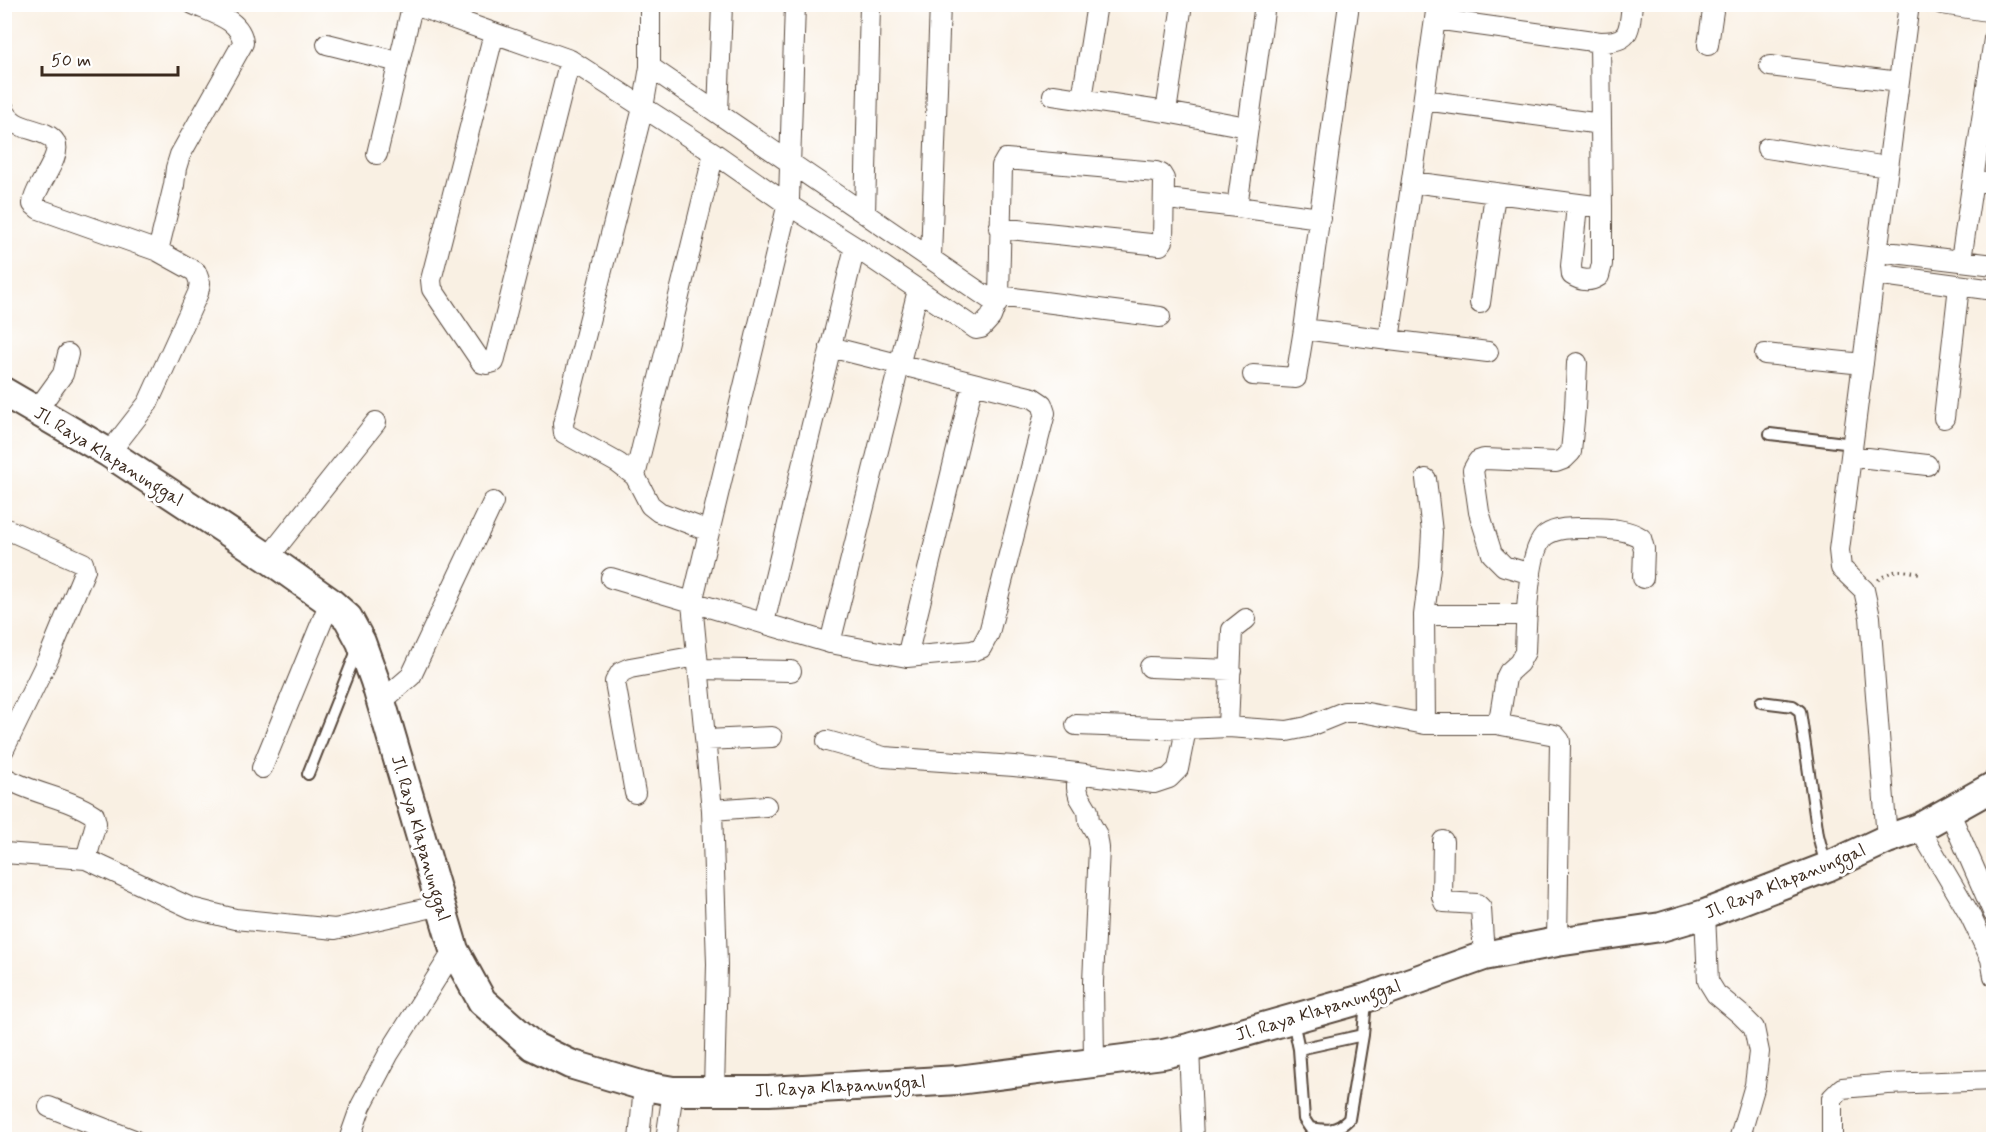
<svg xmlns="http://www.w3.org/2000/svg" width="1998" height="1144" viewBox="0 0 1998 1144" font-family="Mynerve,sans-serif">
<rect width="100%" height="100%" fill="#fff"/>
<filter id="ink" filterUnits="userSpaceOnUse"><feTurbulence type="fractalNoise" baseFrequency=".0167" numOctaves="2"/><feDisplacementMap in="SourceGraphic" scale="12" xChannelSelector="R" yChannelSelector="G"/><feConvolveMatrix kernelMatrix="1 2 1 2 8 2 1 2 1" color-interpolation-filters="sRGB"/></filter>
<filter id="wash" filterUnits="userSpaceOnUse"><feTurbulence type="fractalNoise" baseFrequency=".008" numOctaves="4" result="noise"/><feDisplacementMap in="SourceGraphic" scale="24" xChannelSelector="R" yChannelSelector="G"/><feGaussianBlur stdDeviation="1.35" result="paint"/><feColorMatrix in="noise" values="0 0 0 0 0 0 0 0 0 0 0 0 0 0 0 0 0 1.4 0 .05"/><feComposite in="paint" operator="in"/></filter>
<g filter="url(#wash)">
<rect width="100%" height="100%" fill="#f9f0e3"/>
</g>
<g filter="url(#ink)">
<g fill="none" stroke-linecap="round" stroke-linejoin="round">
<g stroke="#58483c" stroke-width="14">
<path id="lane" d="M1770,434L1853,444
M1761,702L1793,706L1800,711L1818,835L1826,866
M308,774L358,648
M1293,1021L1299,1049L1304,1119L1310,1128C1327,1131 1336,1132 1349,1119L1363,1035L1366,1001
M1299,1049L1363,1035"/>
</g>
<g stroke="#58483c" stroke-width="22">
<path id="street" d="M650,4V67L643,108L563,424L564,433L618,463L635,476L650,505L659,512L709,531
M1265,4L1237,207L1320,218
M1349,4L1304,329L1389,340L1435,19
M1437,4L1435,19L1600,42C1631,42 1629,31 1632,4
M1942,4L1994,12
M494,33L431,280L432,289L482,363L487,364L494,362L570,60
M327,44L399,62
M1708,45L1714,4
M1770,66L1899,82
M650,67L997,304
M1053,95L1166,112L1247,127
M1082,99L1097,4
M1424,100L1601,124
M4,109C12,133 45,126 55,142C63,157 34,187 33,204L39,209L158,251
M1166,112L1182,4
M718,113L722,4
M1767,148L1887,167
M377,154L411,11L417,8H423L570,60L714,153L787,204L855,247L976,329L981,328L991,317L999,296L1002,166L1006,159L1156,172L1161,174L1164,179L1163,241L1160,245L999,228
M1973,180L1994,183
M1412,182L1602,207L1600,42
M1176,200L1237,207
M1577,205L1571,266L1572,275C1581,281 1590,282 1599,276L1602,264V207
M865,214L870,4
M1878,251L1994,265
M931,257L940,4
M1961,260L1994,39
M1875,274L1994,290
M999,296L1160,317
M1480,303L1495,194
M1389,340L1488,352
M1765,354L1863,364
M1253,375L1296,378L1304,329
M37,410L63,374L68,354
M1944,418L1959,286
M109,453L148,403L198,293L200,283L196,272L158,251L174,185L176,168L180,155L243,43C241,19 212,13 193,4
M1851,456L1927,465
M635,476L714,153
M4,528L83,563L85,570L49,657L4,749
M268,558L376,422
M1531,574L1504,566L1492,554L1479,512L1473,470L1478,461L1484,459L1556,462L1564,459L1571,452L1575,409L1577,363
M611,578L830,643L907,657L972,651L981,648L989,633L1045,413L1042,404L1033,398L830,347
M1424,615H1527
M764,623L855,247
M830,643L918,290
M907,657L973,383
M1150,667L1231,670
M699,669L791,671
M381,702L411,676L493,502
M1425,724L1424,615L1430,568L1432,532L1426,479
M1496,724L1555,735L1560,741L1557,942
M1076,725L1186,729L1228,727L1287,731L1307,727L1344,712H1362L1425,724H1496L1500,715L1506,678L1509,672L1519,663L1525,652C1526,629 1527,548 1546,535C1558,527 1574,528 1587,528C1606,529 1625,528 1641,538L1644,549L1643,578
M1228,727L1232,630L1246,619
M706,740L772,737
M827,741L884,757L1014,766L1077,773
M262,768L330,602
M4,777C32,794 67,797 94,815L96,823L86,859
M635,793L615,682L621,672L630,668L697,656
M712,810L766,806
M1949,811L1994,914
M1919,828L1969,913L1991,959L1994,976
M1887,839L1870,617L1864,590L1841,568L1839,550L1909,4
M1443,841L1442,896L1444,902L1477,904L1481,908L1484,956
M4,853L86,859L191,908L235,919L335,929L442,905
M1705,914L1708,981L1716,994L1740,1014L1754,1028L1759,1052L1755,1085L1739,1140
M1189,1048L1193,1140
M1094,1062L1093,982L1099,848L1097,835L1089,821L1088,811L1079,796L1077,788V773L1154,783L1169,778L1178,769L1186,729
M714,1090L717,964L712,810L692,603L789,199L795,4
M49,1107L134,1140
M349,1140L361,1106L388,1055L454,950
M639,1140L644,1086
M666,1140L673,1091
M1832,1140V1098L1842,1088L1888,1084L1994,1080"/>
</g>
<g stroke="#58483c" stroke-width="32">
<path id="secondary" d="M4,392L109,453L268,558L330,602L348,618L361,642L375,681L454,950L482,1001L533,1046L570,1064L644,1086L673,1091H769L958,1080L1163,1054L1189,1048L1366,998L1484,956L1557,942L1661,927L1705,914L1827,867L1887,839L1919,828L1994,786"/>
</g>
<path stroke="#58483c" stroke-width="3" stroke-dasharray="1.5 4.5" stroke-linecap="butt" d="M1878,580C1896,567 1901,570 1922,574"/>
<use href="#lane" stroke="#fff" stroke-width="10"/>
<use href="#street" stroke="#fff" stroke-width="20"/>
<use href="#secondary" stroke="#fff" stroke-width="28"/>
</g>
</g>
<g text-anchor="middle" stroke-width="6" stroke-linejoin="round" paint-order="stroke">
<g font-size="18" fill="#3b2a1e" stroke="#fff">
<text transform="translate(109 456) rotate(32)" y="6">Jl. Raya Klapanunggal</text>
<text transform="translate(421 838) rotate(74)" y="6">Jl. Raya Klapanunggal</text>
<text transform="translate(1785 881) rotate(-22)" y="6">Jl. Raya Klapanunggal</text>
<text transform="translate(1318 1010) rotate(-17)" y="6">Jl. Raya Klapanunggal</text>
<text transform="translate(840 1086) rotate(-3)" y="6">Jl. Raya Klapanunggal</text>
</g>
</g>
<rect width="1998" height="1144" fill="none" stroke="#fff" stroke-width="24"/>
<path d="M42 66v9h136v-9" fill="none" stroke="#3b2a1e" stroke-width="3"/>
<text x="51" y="66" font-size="18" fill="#3b2a1e" stroke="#ffffff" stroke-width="4.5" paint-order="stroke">50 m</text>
</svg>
